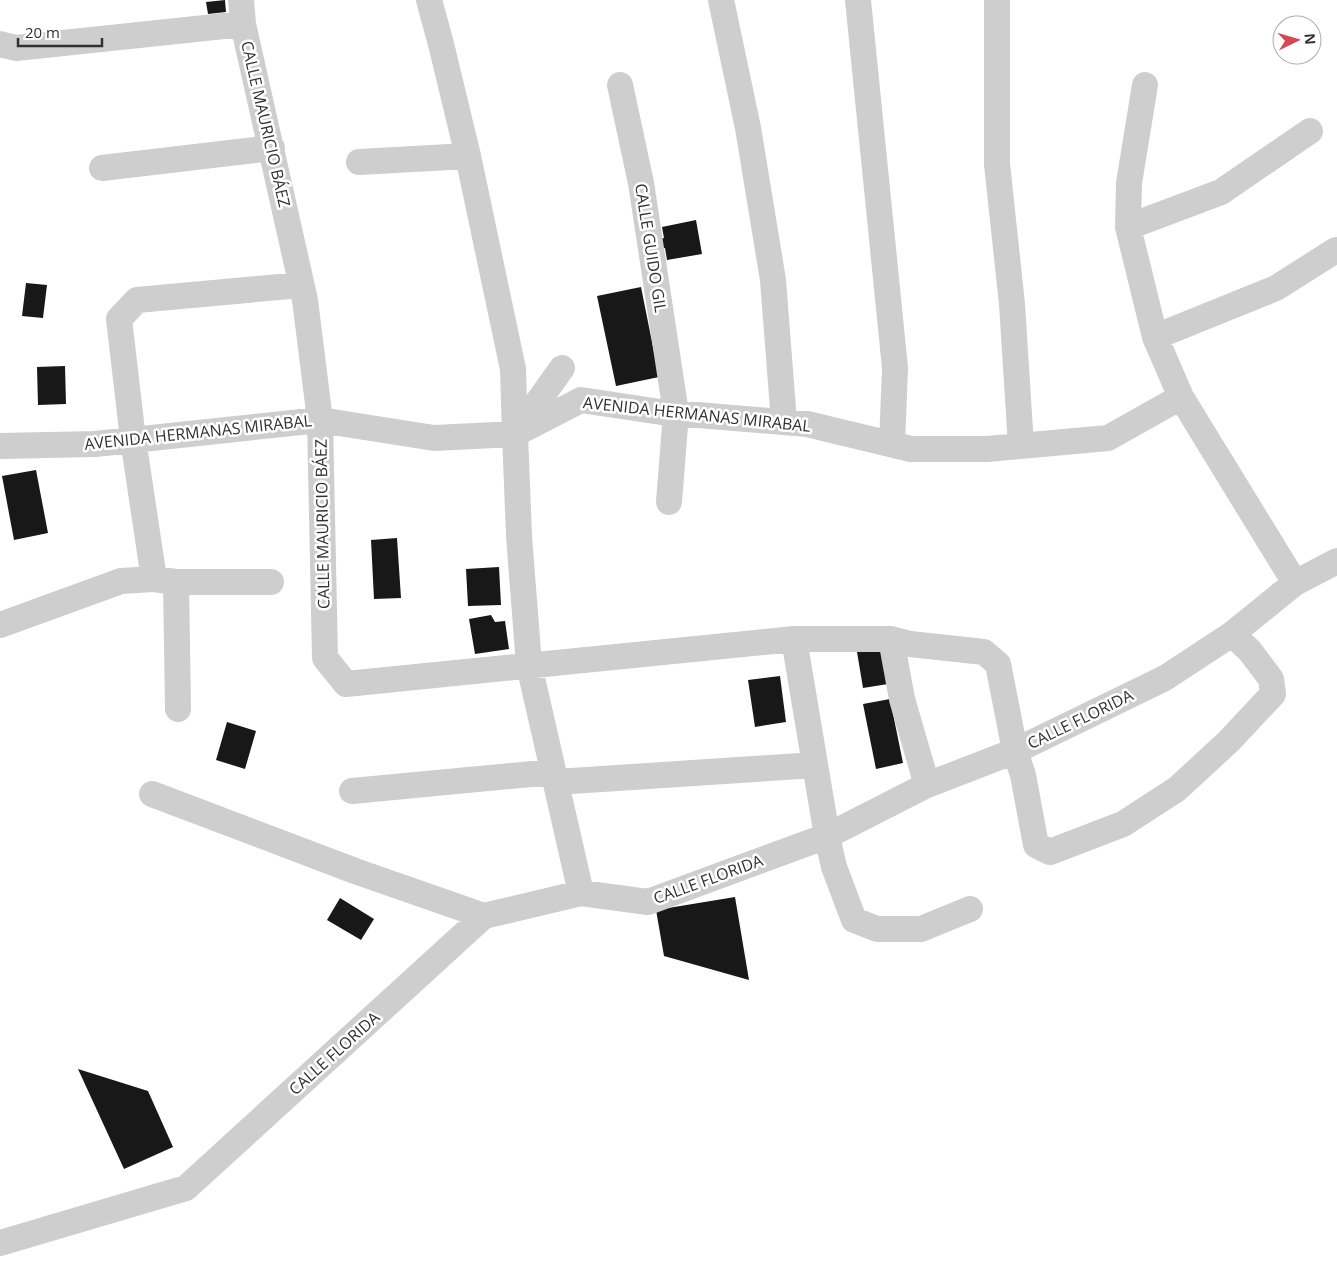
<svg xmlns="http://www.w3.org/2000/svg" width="1337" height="1287" viewBox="0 0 1337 1287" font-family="'Open Sans',sans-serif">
<rect width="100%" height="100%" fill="#fff"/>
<path fill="#181818" d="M225,0L226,12L208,14L206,2Z
M696,220L702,254L667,260L665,248L657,249L655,240L664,238L662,227Z
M26,283L47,285L43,318L22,316Z
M641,287L659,377L616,386L597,296Z
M65,366L66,404L38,405L37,367Z
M36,470L48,533L14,540L2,476Z
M397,538L401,598L374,599L371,540Z
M499,567L501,605L468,606L466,569Z
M491,615L495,622L505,621L509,649L475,654L469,619Z
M880,641L888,684L863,688L856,646Z
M780,676L786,722L755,727L748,680Z
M890,699L903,763L876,769L863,704Z
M227,722L256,731L245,769L216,760Z
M735,897L749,980L664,956L656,910Z
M340,898L374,919L361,940L327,920Z
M78,1069L148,1091L173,1147L124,1169Z"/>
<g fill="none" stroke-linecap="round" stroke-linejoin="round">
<path stroke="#cecece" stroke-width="26" d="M241,0L243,24L305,300L320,420L325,658L346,684L794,639H891L910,644L984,652L998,664L1015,751L1023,775L1036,845L1050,852L1123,824L1177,789L1229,741L1273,694L1271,679L1250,651L1232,634
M429,0L441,44L468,156L513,369L515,434
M721,0L748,128L773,280L784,422
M858,0L895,368L892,444
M997,0V164L1012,304L1021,446
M0,44L16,48L243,24
M620,85L641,183L676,413L669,502
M359,162L468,156
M102,168L272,148
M1128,227L1129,183L1145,85
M1155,337L1128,227L1221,192L1310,131
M562,368L515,434L519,536L529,665L581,893
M0,446L95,444L320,420L434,438L515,434L581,400L661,412L807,424L911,449H987L1108,438L1181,397
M154,579L133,439L119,319L137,300L301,285
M176,582L178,709
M1295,583L1181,397L1155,337L1276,288L1336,250
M0,625L121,581L154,579L176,582H271
M794,639L827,836L834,867L854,920L877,929H921L970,909
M891,639L902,699L927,785
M556,782L815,765
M352,791L553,772
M152,794L355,871L484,916
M0,1243L186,1188L484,916L581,893L648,902L827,836L927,785L1015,751L1165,678L1232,634L1295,583L1337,561"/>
</g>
<g text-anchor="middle" stroke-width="5" stroke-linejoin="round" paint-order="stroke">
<g font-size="16" fill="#313131" stroke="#fff">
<text transform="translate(266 124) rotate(77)" y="6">CALLE MAURICIO BÁEZ</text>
<text transform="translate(651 248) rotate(81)" y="6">CALLE GUIDO GIL</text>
<text transform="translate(697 414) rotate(6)" y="6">AVENIDA HERMANAS MIRABAL</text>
<text transform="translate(198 432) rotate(-6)" y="6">AVENIDA HERMANAS MIRABAL</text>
<text transform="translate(322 524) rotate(-91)" y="6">CALLE MAURICIO BÁEZ</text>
<text transform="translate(1080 719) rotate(-26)" y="6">CALLE FLORIDA</text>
<text transform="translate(708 879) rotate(-20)" y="6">CALLE FLORIDA</text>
<text transform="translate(334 1053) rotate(-42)" y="6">CALLE FLORIDA</text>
</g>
</g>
<g transform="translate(1297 40) rotate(85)"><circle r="24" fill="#ffffff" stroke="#adadad"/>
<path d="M0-4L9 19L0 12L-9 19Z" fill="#d34853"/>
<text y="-8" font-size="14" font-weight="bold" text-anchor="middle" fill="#313131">N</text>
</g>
<path d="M18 38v8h84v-8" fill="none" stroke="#313131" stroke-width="2.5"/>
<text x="25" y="38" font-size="15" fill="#313131" stroke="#ffffff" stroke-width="4" paint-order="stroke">20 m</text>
</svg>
